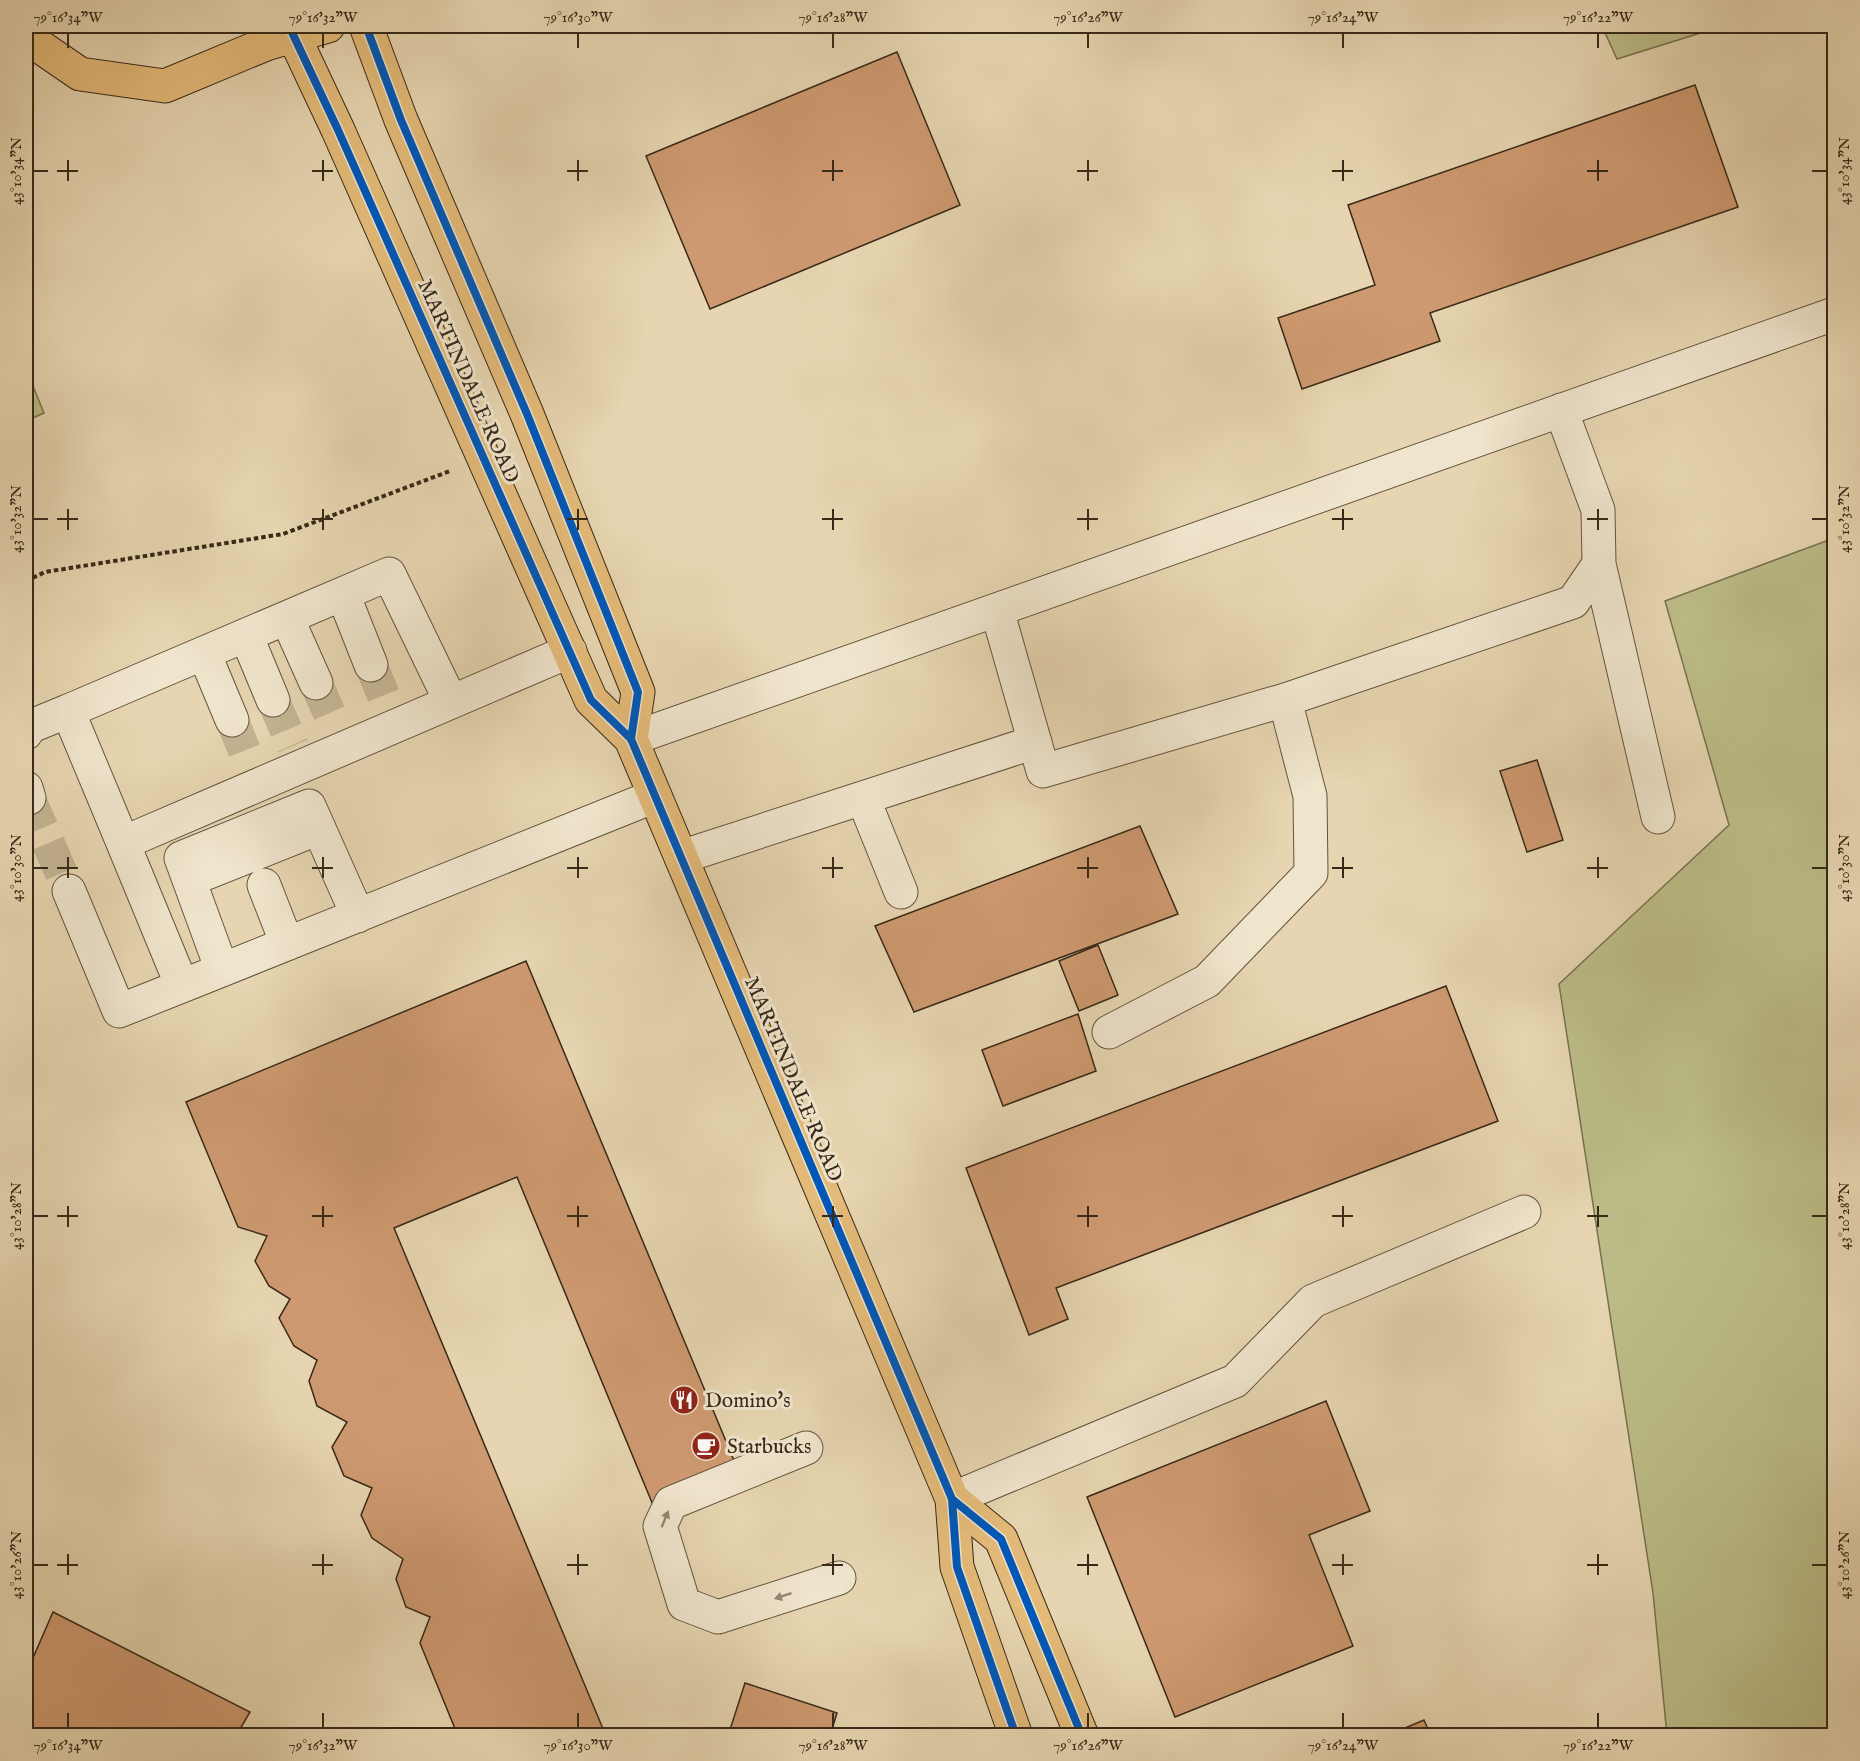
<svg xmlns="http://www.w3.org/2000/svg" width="1860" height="1761" viewBox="0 0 1860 1761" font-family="'IM FELL English',serif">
<rect width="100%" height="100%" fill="#e6d5b0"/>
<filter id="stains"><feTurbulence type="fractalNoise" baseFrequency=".00333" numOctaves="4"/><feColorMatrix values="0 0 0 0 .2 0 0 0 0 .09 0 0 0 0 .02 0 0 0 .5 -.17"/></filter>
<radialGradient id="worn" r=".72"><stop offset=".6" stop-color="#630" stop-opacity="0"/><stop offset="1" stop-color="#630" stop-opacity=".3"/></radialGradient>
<path fill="#bbbc87" stroke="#797250" stroke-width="1.5" d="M1602,26H1723L1617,59Z
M26,369L44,413L26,421Z
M1834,538V1735H1667L1653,1593L1559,984L1729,825L1665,601Z"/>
<path fill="#ce9970" stroke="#372918" stroke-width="1.5" d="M897,52L960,205L710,309L646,156Z
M1695,85L1738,207L1430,313L1440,341L1302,389L1278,318L1375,285L1348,205Z
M1537,760L1563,840L1527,852L1500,771Z
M1140,826L1178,914L914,1012L875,926Z
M1098,945L1118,995L1079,1011L1059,961Z
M526,961L738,1470L653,1505L517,1177L394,1228L606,1736H458L420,1643L430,1617L406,1607L396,1579L403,1559L372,1538L361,1515L372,1488L344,1476L332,1447L347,1422L317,1406L309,1381L317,1360L294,1346L279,1318L290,1299L269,1286L255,1261L267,1236L238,1227L186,1102Z
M1446,986L1498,1121L1056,1288L1068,1319L1029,1335L966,1168Z
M1078,1014L1096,1071L1003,1106L982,1050Z
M1326,1401L1370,1511L1309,1535L1353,1646L1175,1717L1087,1497Z
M53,1612L250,1712L236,1736H26V1674Z
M745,1683L837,1713L830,1736H728Z
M1424,1720L1431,1736H1386Z"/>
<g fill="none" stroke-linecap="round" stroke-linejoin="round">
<path stroke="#c3b392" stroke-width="33" stroke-dasharray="33 16" stroke-linecap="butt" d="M371,665L389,709
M316,683L335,726
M273,700L293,746
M232,720L249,762
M29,798L69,891"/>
<g stroke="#63543e" stroke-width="35">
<path id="minor" d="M1599,564L1658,817
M343,594L371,665
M997,610L1043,771L1285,700L1573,602L1599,564L1598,510L1561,410
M287,618L316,683
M246,635L273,700
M204,653L232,720
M451,702L389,574L68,711L123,843L570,651
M26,733L29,727L68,711
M631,739L1834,314
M26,788L29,798
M863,798L901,892
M123,843L182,986L655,796
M681,857L1035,742
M189,880L319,828
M264,885L287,944
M69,891L119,1011L182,986
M222,970L181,858L309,806L358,916
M1109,1032L1207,981L1311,873L1310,796L1285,700
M806,1448L671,1503L660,1526L684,1604L718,1617L839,1578
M952,1499L1235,1381L1313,1301L1524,1212"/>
</g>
<g stroke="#372918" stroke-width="35">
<path id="major" d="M289,26L338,130L591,700L631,739L952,1499L957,1567L1016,1736
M366,26L401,120L527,414L638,692L631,739
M26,37L80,74L165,86L266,44L328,26
M952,1499L1001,1539L1082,1736"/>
</g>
<path stroke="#372918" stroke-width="4" stroke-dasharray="4.5 3" stroke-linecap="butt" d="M26,581L45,572L283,534L450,471"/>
<use href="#minor" stroke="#efe4cc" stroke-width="33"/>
<use href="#major" stroke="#e3ba78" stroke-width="33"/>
<g stroke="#efe4cc" stroke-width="11">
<path id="cycleway" d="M289,26L338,130L591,700L631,739L952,1499L957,1567L1016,1736
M366,26L401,120L527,414L638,692L631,739
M952,1499L1001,1539L1082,1736"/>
</g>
<use href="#cycleway" stroke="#0057b8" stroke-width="8"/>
</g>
<defs><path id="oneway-solid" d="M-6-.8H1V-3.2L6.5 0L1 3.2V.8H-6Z" transform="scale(1.5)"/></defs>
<g fill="#938672">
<use href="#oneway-solid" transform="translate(665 1519) rotate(-68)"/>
<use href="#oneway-solid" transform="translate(783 1596) rotate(162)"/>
</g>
<path fill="none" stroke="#372918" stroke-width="2" d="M68,33V48M323,33V48M578,33V48M833,33V48M1088,33V48M1343,33V48M1598,33V48M68,160V181M323,160V181M578,160V181M833,160V181M1088,160V181M1343,160V181M1598,160V181M33,171H48M57,171H78M312,171H333M567,171H588M822,171H843M1077,171H1098M1332,171H1353M1587,171H1608M1812,171H1827M68,509V530M323,509V530M578,509V530M833,509V530M1088,509V530M1343,509V530M1598,509V530M33,519H48M57,519H78M312,519H333M567,519H588M822,519H843M1077,519H1098M1332,519H1353M1587,519H1608M1812,519H1827M68,857V878M323,857V878M578,857V878M833,857V878M1088,857V878M1343,857V878M1598,857V878M33,868H48M57,868H78M312,868H333M567,868H588M822,868H843M1077,868H1098M1332,868H1353M1587,868H1608M1812,868H1827M68,1206V1227M323,1206V1227M578,1206V1227M833,1206V1227M1088,1206V1227M1343,1206V1227M1598,1206V1227M33,1216H48M57,1216H78M312,1216H333M567,1216H588M822,1216H843M1077,1216H1098M1332,1216H1353M1587,1216H1608M1812,1216H1827M68,1554V1575M323,1554V1575M578,1554V1575M833,1554V1575M1088,1554V1575M1343,1554V1575M1598,1554V1575M33,1565H48M57,1565H78M312,1565H333M567,1565H588M822,1565H843M1077,1565H1098M1332,1565H1353M1587,1565H1608M1812,1565H1827M68,1713V1728M323,1713V1728M578,1713V1728M833,1713V1728M1088,1713V1728M1343,1713V1728M1598,1713V1728"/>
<defs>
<g id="restaurant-disc" transform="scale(1.5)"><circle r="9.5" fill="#8f2418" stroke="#efe4cc"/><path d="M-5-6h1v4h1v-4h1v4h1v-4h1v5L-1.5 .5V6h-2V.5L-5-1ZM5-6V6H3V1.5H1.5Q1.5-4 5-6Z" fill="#fff"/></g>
<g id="cafe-disc" transform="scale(1.5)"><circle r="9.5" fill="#8f2418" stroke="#efe4cc"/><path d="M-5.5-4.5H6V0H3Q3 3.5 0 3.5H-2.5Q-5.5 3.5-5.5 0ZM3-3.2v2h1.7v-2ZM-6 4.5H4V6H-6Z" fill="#fff"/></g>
</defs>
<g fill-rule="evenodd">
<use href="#restaurant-disc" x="684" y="1400"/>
<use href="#cafe-disc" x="706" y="1446"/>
</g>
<g text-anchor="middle" stroke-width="6" stroke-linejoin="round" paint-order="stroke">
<g font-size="21" fill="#372918" stroke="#efe4cc">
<text transform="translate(469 381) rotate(66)" y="7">MARTINDALE ROAD</text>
<text transform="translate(794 1079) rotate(67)" y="7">MARTINDALE ROAD</text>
</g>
<g font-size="21" fill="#372918" stroke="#efe4cc" text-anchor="start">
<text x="705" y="1407">Domino's</text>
<text x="727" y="1453">Starbucks</text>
</g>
</g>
<rect width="1860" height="1761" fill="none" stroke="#e6d5b0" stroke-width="66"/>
<rect x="33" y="33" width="1794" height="1695" fill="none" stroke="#372918" stroke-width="2"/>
<g font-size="15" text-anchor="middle" fill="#372918">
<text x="68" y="22">79°16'34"W</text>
<text x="323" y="22">79°16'32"W</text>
<text x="578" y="22">79°16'30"W</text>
<text x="833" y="22">79°16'28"W</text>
<text x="1088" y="22">79°16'26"W</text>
<text x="1343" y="22">79°16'24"W</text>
<text x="1598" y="22">79°16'22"W</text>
<text transform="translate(16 171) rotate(-90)" y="5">43°10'34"N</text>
<text transform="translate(1844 171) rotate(-90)" y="5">43°10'34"N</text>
<text transform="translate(16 519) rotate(-90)" y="5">43°10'32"N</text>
<text transform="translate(1844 519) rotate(-90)" y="5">43°10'32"N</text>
<text transform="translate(16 868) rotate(-90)" y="5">43°10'30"N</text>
<text transform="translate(1844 868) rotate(-90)" y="5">43°10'30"N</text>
<text transform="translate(16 1216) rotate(-90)" y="5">43°10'28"N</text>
<text transform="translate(1844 1216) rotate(-90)" y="5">43°10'28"N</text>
<text transform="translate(16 1565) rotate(-90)" y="5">43°10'26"N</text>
<text transform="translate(1844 1565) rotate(-90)" y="5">43°10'26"N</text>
<text x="68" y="1750">79°16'34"W</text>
<text x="323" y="1750">79°16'32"W</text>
<text x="578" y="1750">79°16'30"W</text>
<text x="833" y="1750">79°16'28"W</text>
<text x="1088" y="1750">79°16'26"W</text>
<text x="1343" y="1750">79°16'24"W</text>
<text x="1598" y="1750">79°16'22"W</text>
</g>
<rect width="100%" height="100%" filter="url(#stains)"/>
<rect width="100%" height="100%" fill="url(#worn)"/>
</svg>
